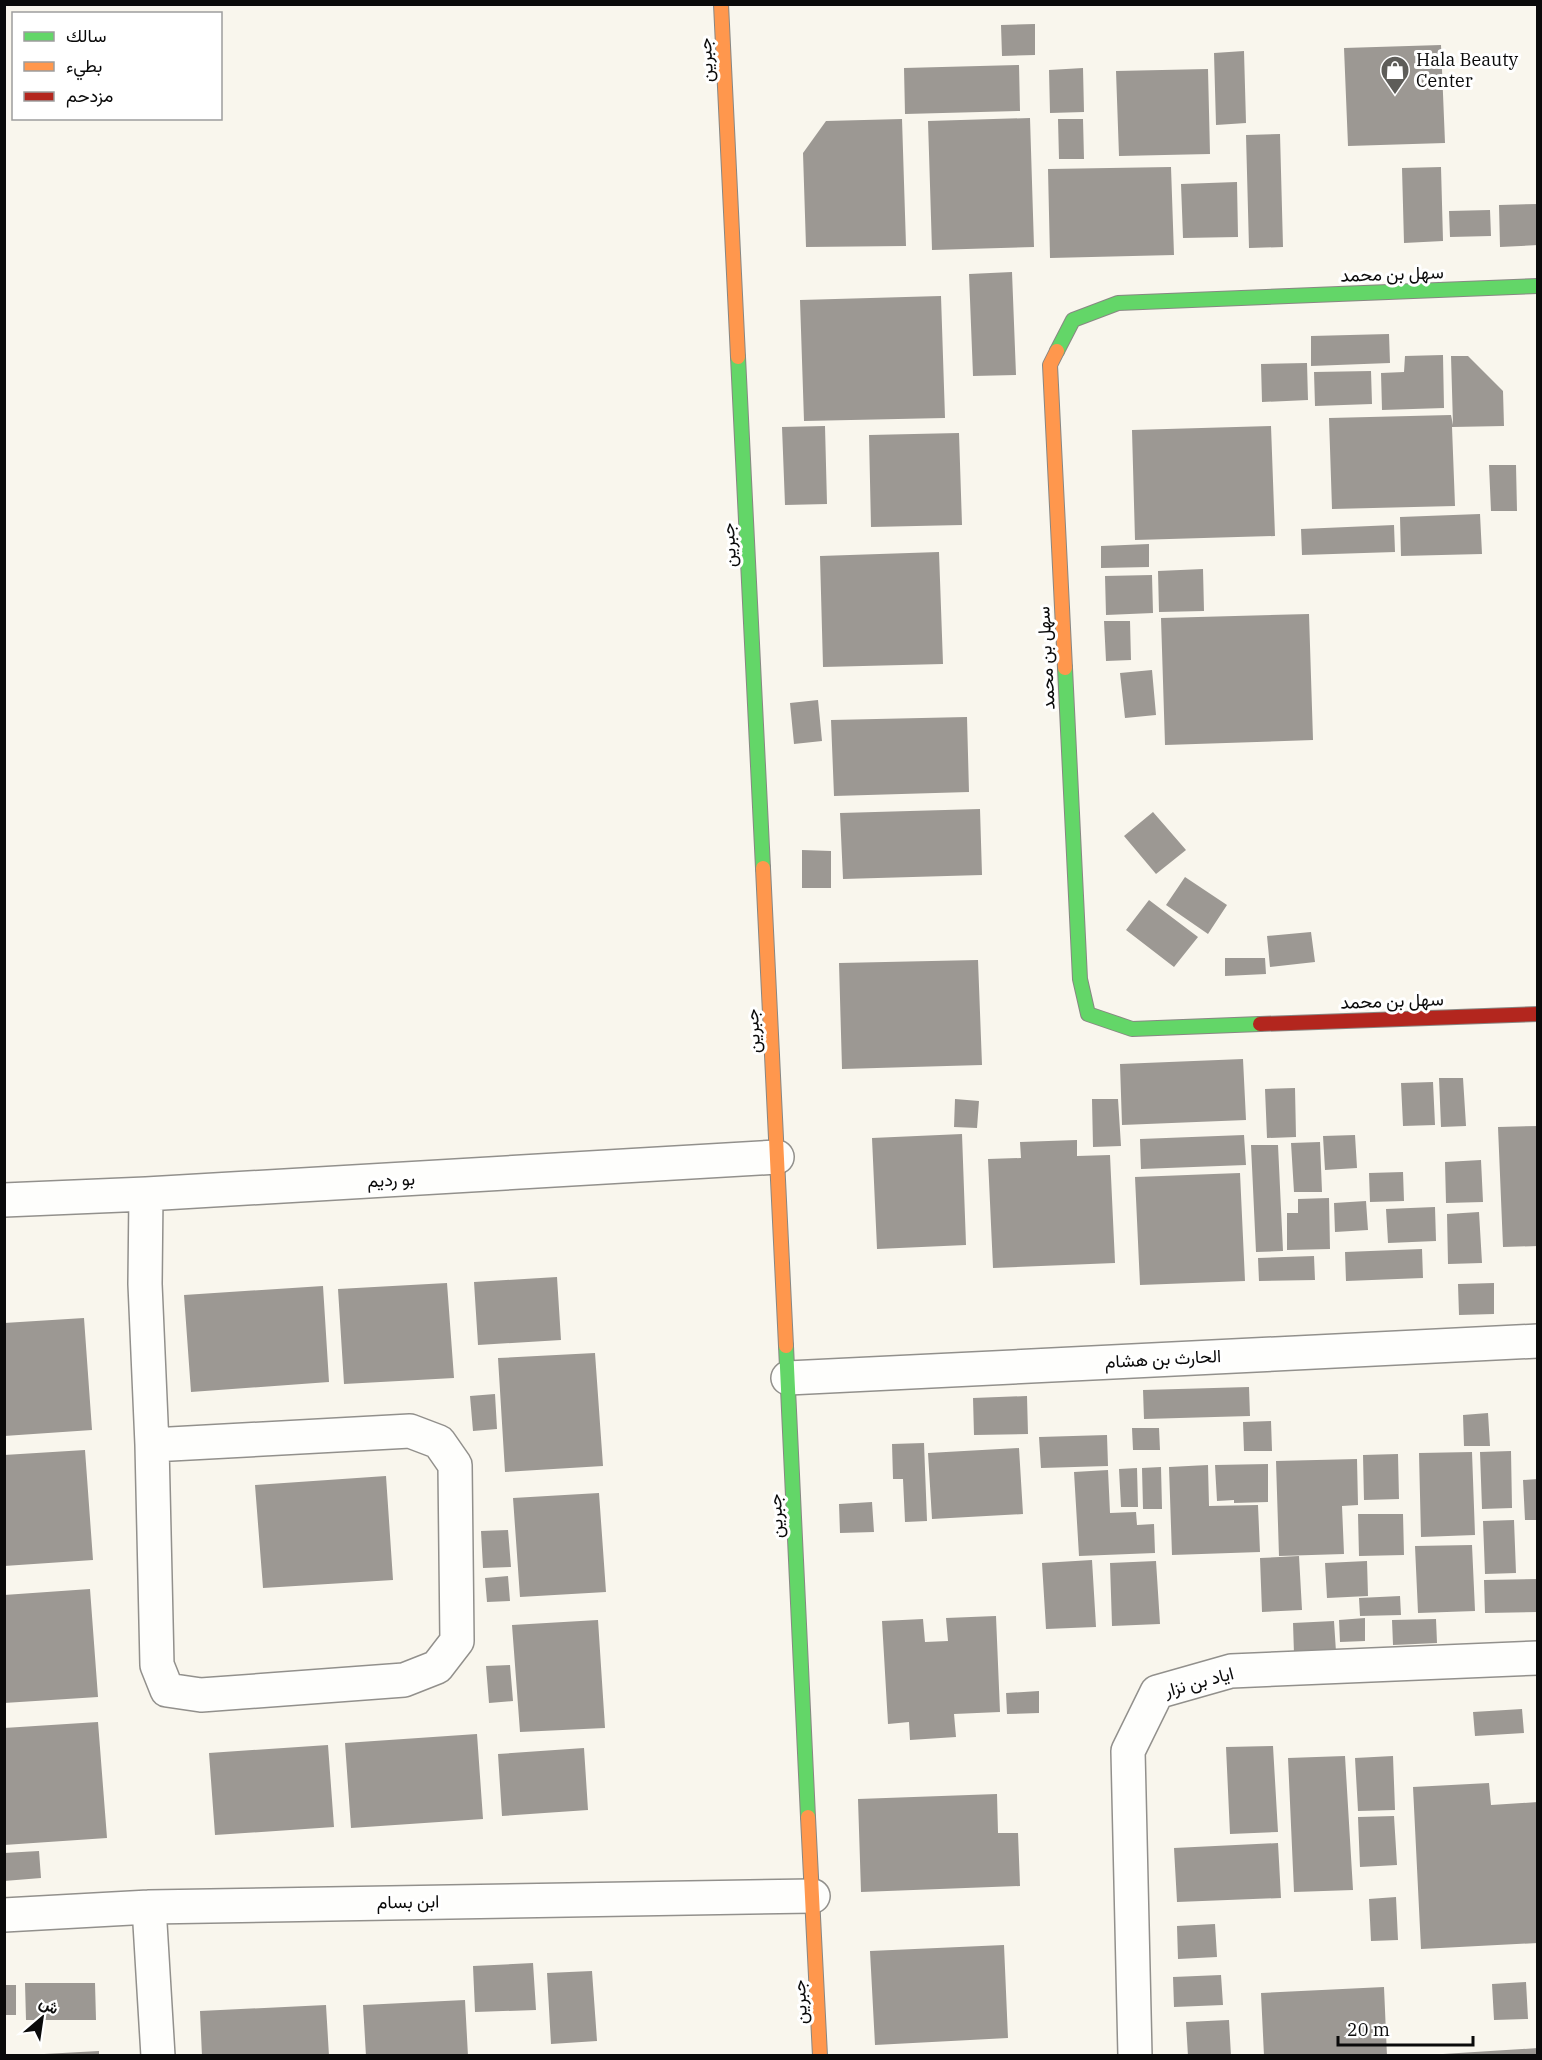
<svg xmlns="http://www.w3.org/2000/svg" width="1542" height="2060" viewBox="0 0 1542 2060" font-family="'IBM Plex Serif',Vazirmatn,serif">
<rect width="100%" height="100%" fill="#f9f6ed"/>
<path fill="#9c9893" d="M1035,24V55L1002,56L1001,25Z
M1441,45L1445,143L1348,146L1344,48Z
M1244,51L1246,123L1216,125L1214,53Z
M1019,65L1020,111L905,114L904,68Z
M1083,68L1084,112L1050,113L1049,70Z
M1208,69L1210,154L1119,156L1116,71Z
M1030,118L1034,247L932,250L928,121Z
M902,119L906,246L806,247L803,153L826,121Z
M1058,119H1083L1084,159H1059Z
M1280,134L1283,247L1249,248L1246,135Z
M1171,167L1174,255L1050,258L1048,169Z
M1441,167L1443,241L1404,243L1402,168Z
M1237,182L1238,237L1183,238L1181,184Z
M1538,204V245L1500,247L1499,205Z
M1490,210L1491,236L1450,237L1449,211Z
M1012,272L1016,375L973,376L969,274Z
M941,296L945,418L804,421L800,300Z
M1389,334L1390,363L1311,366V336Z
M1443,355L1444,408L1382,410L1381,373L1404,372L1405,356Z
M1451,356H1468L1503,391L1504,426L1452,427L1455,506L1332,509L1329,418L1451,415L1453,425Z
M1307,363L1308,400L1262,402L1261,364Z
M1371,371L1372,404L1315,406L1314,372Z
M825,426L827,504L785,505L782,427Z
M1271,426L1275,536L1135,540L1132,430Z
M959,433L962,525L871,527L869,435Z
M1489,465H1516L1517,511H1491Z
M1480,514L1482,554L1401,556L1400,517Z
M1394,525L1395,552L1302,555L1301,529Z
M1149,544V567L1101,568V546Z
M939,552L943,664L823,667L820,556Z
M1203,569L1204,611L1159,612L1158,571Z
M1152,575L1153,613L1106,615L1105,576Z
M1309,614L1313,740L1165,745L1161,618Z
M1104,621H1130L1131,660L1106,661Z
M1152,670L1156,715L1125,718L1120,673Z
M818,700L822,741L794,744L790,703Z
M967,717L969,792L834,796L831,720Z
M980,809L982,875L843,879L840,813Z
M1153,812L1186,850L1156,874L1124,836Z
M802,850L831,851V888H802Z
M1185,877L1227,905L1208,934L1166,905Z
M1149,900L1198,937L1174,967L1126,930Z
M1311,932L1315,962L1270,967L1267,936Z
M1225,958H1265L1266,974L1225,976Z
M978,960L982,1065L842,1069L839,963Z
M1243,1059L1246,1120L1122,1125L1120,1064Z
M1439,1078H1463L1466,1126L1441,1127Z
M1433,1082L1435,1125L1403,1126L1401,1083Z
M1295,1088L1296,1137L1267,1138L1265,1089Z
M955,1099L979,1101L977,1128L954,1127Z
M1092,1099H1118L1121,1146L1093,1147Z
M1538,1126V1246L1503,1247L1498,1127Z
M962,1134L966,1245L877,1249L872,1138Z
M1244,1135L1246,1165L1141,1169L1140,1139Z
M1355,1135L1357,1168L1325,1170L1323,1136Z
M1077,1140V1156L1110,1155L1115,1263L993,1268L988,1159L1021,1158L1020,1142Z
M1320,1142L1322,1192H1294L1291,1143Z
M1251,1145H1278L1283,1251L1256,1252Z
M1481,1160L1483,1202L1446,1203L1445,1162Z
M1403,1172L1404,1201L1370,1202L1369,1173Z
M1240,1173L1245,1281L1140,1285L1135,1177Z
M1329,1198L1330,1249L1287,1250V1213H1298V1199Z
M1366,1201L1368,1230L1335,1232L1334,1203Z
M1435,1207L1436,1241L1388,1243L1386,1209Z
M1479,1212L1482,1263L1448,1264L1447,1214Z
M1422,1249L1423,1278L1346,1281L1345,1252Z
M1314,1256L1315,1280L1259,1281L1258,1258Z
M557,1277L561,1340L478,1345L474,1282Z
M447,1283L454,1378L344,1384L338,1289Z
M1494,1283V1314L1459,1315L1458,1284Z
M323,1286L329,1382L191,1392L184,1295Z
M84,1318L92,1430L4,1436V1323Z
M595,1353L603,1466L505,1472L498,1358Z
M1249,1387L1250,1416L1144,1419L1143,1390Z
M495,1394L497,1429L473,1431L470,1396Z
M1027,1396L1028,1434L974,1435L973,1398Z
M1488,1413L1490,1446H1464L1463,1415Z
M1271,1421L1272,1451H1244L1243,1422Z
M1132,1428H1159L1160,1450H1133Z
M1107,1435L1108,1466L1041,1468L1039,1437Z
M924,1443L927,1521L905,1522L903,1479H893L892,1444Z
M1019,1448L1023,1514L932,1519L928,1453Z
M85,1450L93,1560L4,1566V1455Z
M1511,1451L1512,1508L1482,1509L1480,1452Z
M1472,1452L1475,1535L1421,1537L1419,1453Z
M1398,1454L1399,1499L1364,1500L1363,1455Z
M1357,1459L1358,1505L1342,1506L1344,1554L1279,1556L1276,1461Z
M1268,1464V1502L1234,1503V1500L1217,1501L1215,1465Z
M1208,1465L1209,1506L1258,1505L1260,1552L1172,1555L1169,1467Z
M1161,1467L1162,1509H1143L1142,1468Z
M1137,1468L1138,1507H1121L1119,1469Z
M1108,1470L1110,1513L1136,1512L1137,1525L1154,1524L1155,1553L1079,1556L1074,1472Z
M386,1476L393,1580L263,1588L255,1485Z
M1538,1479V1520H1525L1523,1480Z
M599,1493L606,1592L520,1597L513,1498Z
M872,1502L874,1532L840,1533L839,1504Z
M1358,1514H1403L1404,1555L1359,1556Z
M1514,1520L1516,1573L1485,1574L1483,1521Z
M508,1530L511,1567L483,1568L481,1531Z
M1472,1545L1475,1611L1418,1613L1415,1546Z
M1299,1556L1302,1610L1262,1612L1260,1558Z
M1092,1560L1096,1627L1046,1629L1042,1563Z
M1156,1561L1160,1624L1112,1626L1110,1563Z
M1367,1561L1368,1596L1327,1598L1325,1563Z
M508,1576L510,1601L487,1602L485,1578Z
M1538,1579V1612L1485,1613L1484,1580Z
M90,1589L98,1697L4,1703V1595Z
M1400,1596L1401,1615L1360,1616L1359,1598Z
M996,1616L1000,1712L954,1714L956,1737L910,1740L909,1722L888,1724L882,1621L923,1619L925,1642L948,1641L946,1618Z
M1365,1618V1641L1340,1642L1339,1620Z
M1436,1619L1437,1643L1393,1645L1392,1620Z
M598,1620L605,1728L520,1732L512,1625Z
M1334,1621L1336,1652L1294,1654L1293,1623Z
M510,1665L513,1701L489,1703L486,1666Z
M1039,1691V1713L1007,1714L1006,1693Z
M1522,1709L1524,1733L1475,1736L1473,1712Z
M98,1722L107,1838L4,1845V1728Z
M477,1734L483,1819L351,1828L345,1743Z
M328,1745L334,1827L215,1835L209,1753Z
M1273,1746L1278,1832L1230,1834L1226,1747Z
M584,1748L588,1810L502,1816L498,1754Z
M1345,1756L1353,1890L1294,1892L1288,1758Z
M1393,1756L1395,1810L1358,1811L1355,1758Z
M1489,1783L1491,1805L1538,1802V1943L1421,1949L1413,1787Z
M997,1794L998,1833H1018L1020,1886L861,1892L858,1799Z
M1394,1816L1397,1865L1360,1867L1358,1817Z
M1278,1843L1281,1898L1177,1902L1174,1848Z
M39,1851L41,1878L4,1881V1853Z
M1396,1897L1398,1940L1371,1941L1369,1899Z
M1215,1924L1217,1957L1178,1959L1177,1926Z
M1004,1945L1008,2038L875,2045L870,1951Z
M533,1963L536,2010L475,2012L473,1966Z
M592,1971L597,2041L551,2044L547,1973Z
M1221,1975L1223,2005L1174,2007L1173,1977Z
M1526,1982L1528,2019L1494,2020L1492,1984Z
M25,1983H95L96,2020H26Z
M4,1985H16V2015H4Z
M1384,1987L1387,2056H1264L1261,1993Z
M465,2000L468,2056H366L363,2005Z
M326,2005L329,2056H202L200,2011Z
M1229,2020L1231,2056H1188L1186,2022Z
M1538,2048V2056H1443V2054Z
M99,2051V2056H44V2054Z"/>
<g fill="none" stroke-linecap="round" stroke-linejoin="round">
<g stroke="#92908c" stroke-width="36">
<path id="street" d="M146,1194L145,1284L152,1445L157,1665L167,1690L201,1695L404,1680L437,1667L457,1641L455,1465L439,1442L410,1431L152,1445
M4,1200L146,1194L777,1157
M788,1378L1538,1341
M149,1907L158,2056
M4,1915L149,1907L813,1896
M1135,2056L1128,1751L1157,1692L1231,1671L1538,1658"/>
</g>
<g stroke="#888783" stroke-width="16">
<path id="fast" d="M1057,351L1073,320L1118,303L1538,286
M738,357L763,868
M1065,668L1080,979L1088,1014L1132,1029L1260,1024
M786,1346L808,1817"/>
</g>
<g stroke="#888783" stroke-width="16">
<path id="slow" d="M721,4L738,357
M1057,351L1050,365L1065,668
M763,868L786,1346
M808,1817L820,2056"/>
</g>
<g stroke="#888783" stroke-width="16">
<path id="jam" d="M1260,1024L1538,1014"/>
</g>
<use href="#street" stroke="#fefefc" stroke-width="33"/>
<use href="#fast" stroke="#63d668" stroke-width="14"/>
<use href="#slow" stroke="#ff974d" stroke-width="14"/>
<use href="#jam" stroke="#b3261e" stroke-width="14"/>
</g>
<defs>
<g id="shop-pin" transform="scale(1.5)"><path d="M0 17L-7.5 6A9.5 9.5 0 1 1 7.5 6Z" fill="#5e5d59" stroke="#fff"/><path d="M-5-2.5h2.3a2.7 3.5 0 0 1 5.4 0H5L5.5 6h-11ZM-1.5-2.5h3a1.5 2.3 0 0 0-3 0Z" fill="#fff"/></g>
</defs>
<g fill-rule="evenodd">
<use href="#shop-pin" x="1395" y="70"/>
</g>
<g text-anchor="middle" stroke-width="6" stroke-linejoin="round" paint-order="stroke">
<g font-size="18" fill="#0a0a0a" stroke="#fff">
<text transform="translate(706 60) rotate(-93)" y="6">جبرين</text>
<text transform="translate(1392 274) rotate(-2)" y="6">سهل بن محمد</text>
<text transform="translate(729 545) rotate(-93)" y="6">جبرين</text>
<text transform="translate(1046 658) rotate(-93)" y="6">سهل بن محمد</text>
<text transform="translate(1392 1001) rotate(-2)" y="6">سهل بن محمد</text>
<text transform="translate(753 1031) rotate(-93)" y="6">جبرين</text>
<text transform="translate(391 1180) rotate(-3)" y="6">بو رديم</text>
<text transform="translate(1163 1359) rotate(-3)" y="6">الحارث بن هشام</text>
<text transform="translate(776 1516) rotate(-93)" y="6">جبرين</text>
<text transform="translate(1199 1682) rotate(-15)" y="6">اياد بن نزار</text>
<text transform="translate(408 1902) rotate(-1)" y="6">ابن بسام</text>
<text transform="translate(800 2002) rotate(-93)" y="6">جبرين</text>
</g>
<g font-size="18" fill="#0a0a0a" stroke="#fff" text-anchor="start">
<text x="1416" y="66">Hala Beauty<tspan x="1416" dy="21">Center</tspan></text>
</g>
</g>
<rect width="1542" height="2060" fill="none" stroke="#0a0a0a" stroke-width="12"/>
<rect x="12" y="12" width="210" height="108" fill="#ffffff" stroke="#9d9d9d" stroke-width="1.5"/>
<rect x="24" y="32" width="30" height="9" fill="#63d668" stroke="#9d9d9d" stroke-width="1.5"/>
<text x="66" y="42" font-size="18" fill="#0a0a0a">سالك</text>
<rect x="24" y="62" width="30" height="9" fill="#ff974d" stroke="#9d9d9d" stroke-width="1.5"/>
<text x="66" y="72" font-size="18" fill="#0a0a0a">بطيء</text>
<rect x="24" y="92" width="30" height="9" fill="#b3261e" stroke="#9d9d9d" stroke-width="1.5"/>
<text x="66" y="102" font-size="18" fill="#0a0a0a">مزدحم</text>
<g transform="translate(42 2018) rotate(29)" stroke="#ffffff" stroke-width="4.5" paint-order="stroke">
<path d="M0-4.5L10 22L0 15L-10 22Z" fill="#0a0a0a"/>
<text y="-9" font-size="16" font-weight="bold" text-anchor="middle" fill="#0a0a0a">ش</text>
</g>
<path d="M1338 2036v9h135v-9" fill="none" stroke="#0a0a0a" stroke-width="3"/>
<text x="1347" y="2036" font-size="18" fill="#0a0a0a" stroke="#ffffff" stroke-width="4.5" paint-order="stroke">20 m</text>
</svg>
